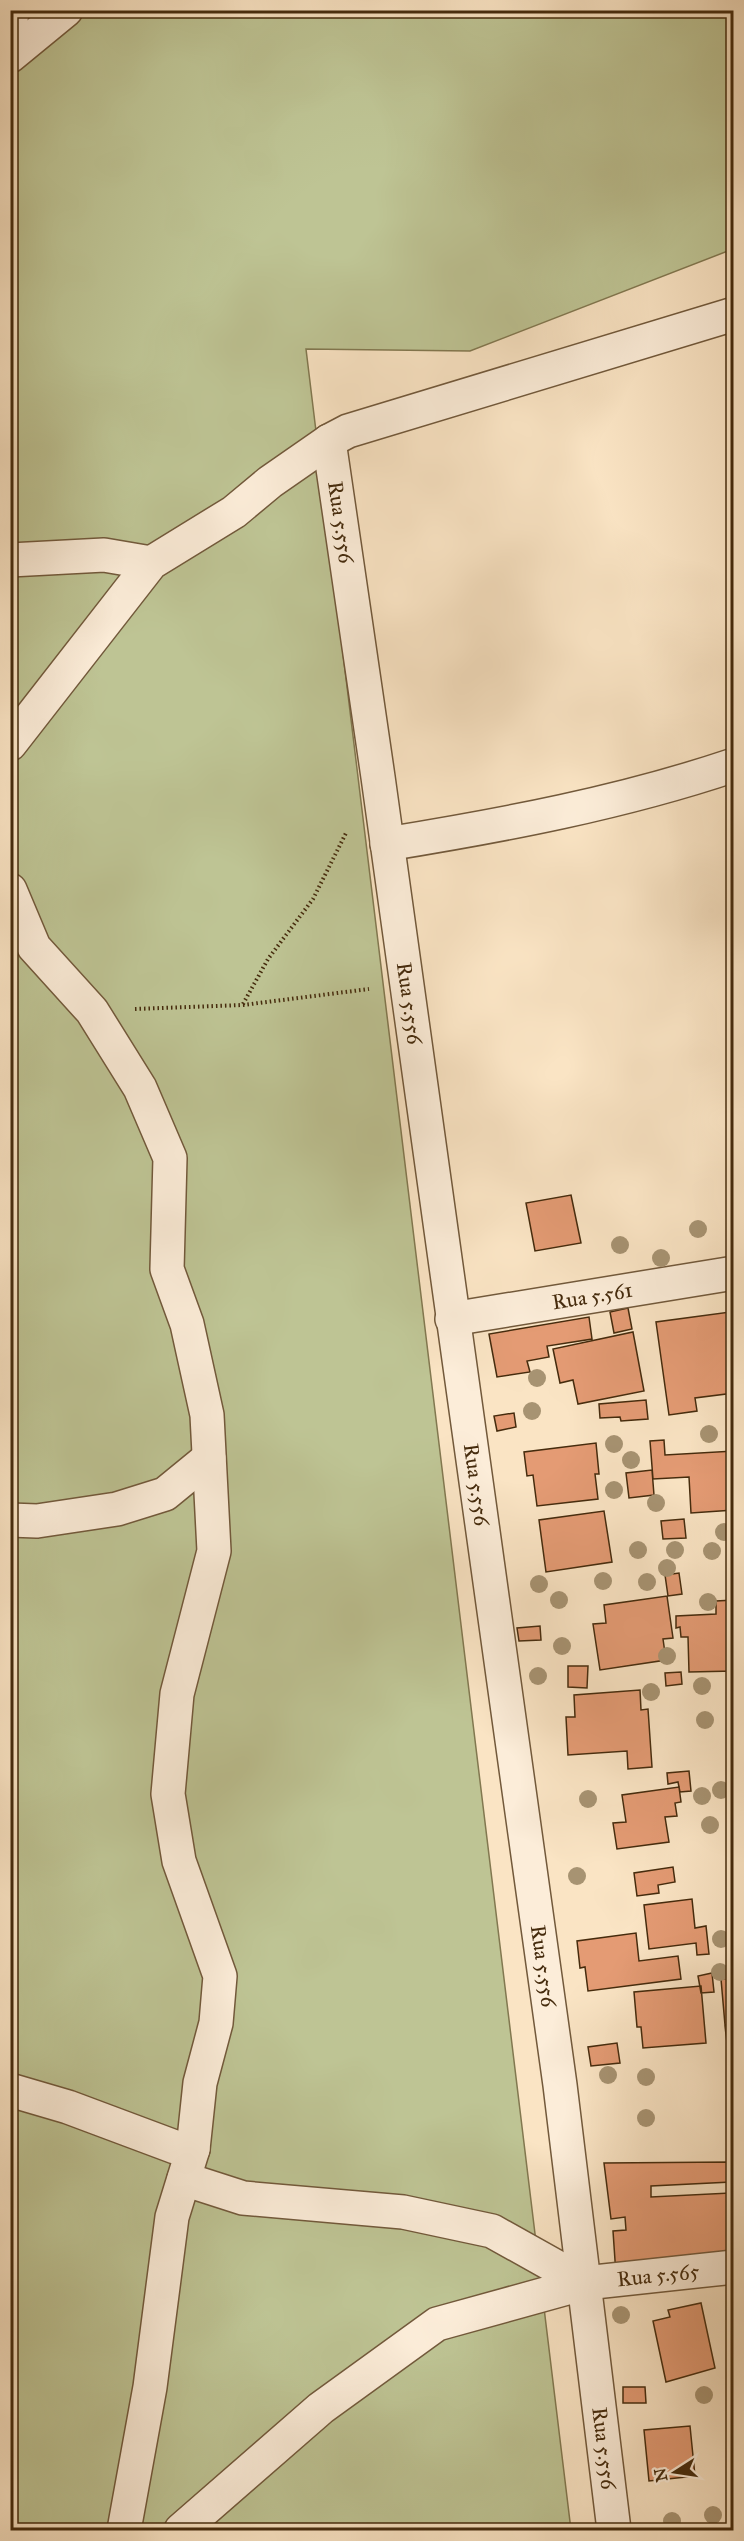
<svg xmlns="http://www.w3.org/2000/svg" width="744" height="2541" viewBox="0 0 744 2541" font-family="'IM FELL Great Primer',serif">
<rect width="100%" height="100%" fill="#fae4c4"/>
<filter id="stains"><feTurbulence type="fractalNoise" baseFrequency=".00333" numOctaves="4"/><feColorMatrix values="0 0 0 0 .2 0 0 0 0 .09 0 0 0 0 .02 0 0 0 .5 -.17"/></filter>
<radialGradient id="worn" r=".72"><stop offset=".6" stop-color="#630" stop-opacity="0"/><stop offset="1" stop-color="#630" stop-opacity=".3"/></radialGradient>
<path fill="#bec494" stroke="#827850" stroke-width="1.5" d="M11,11H733V249L470,351L306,349L571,2530H11Z"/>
<path fill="#e49b74" stroke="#452b0d" stroke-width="1.5" d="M571,1195L581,1243L535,1251L526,1203Z
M628,1308L632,1329L614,1333L610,1312Z
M730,1312L734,1337V1393L695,1398L697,1411L669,1415L656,1322Z
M589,1317L592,1339L547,1346L549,1357L527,1361L530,1372L497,1377L489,1334Z
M633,1332L644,1391L578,1404L573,1380L560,1383L553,1349Z
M646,1400L648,1419L621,1421L620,1417L600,1418L599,1404Z
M514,1413L516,1427L497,1431L494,1416Z
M664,1440L665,1455L734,1451V1510L691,1513L689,1477L653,1479L650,1441Z
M596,1443L599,1474H595L598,1499L537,1506L533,1475L527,1476L524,1452Z
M652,1470L654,1495L629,1498L626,1473Z
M604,1511L612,1562L546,1572L539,1520Z
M684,1519L686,1538L663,1539L661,1521Z
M679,1573L682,1594L668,1596L665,1575Z
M667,1596L673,1638L663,1639L666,1660L600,1670L593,1624L606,1623L604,1605Z
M734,1600V1671L689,1672L688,1637H681L680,1627L676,1628V1616L716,1614V1601Z
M540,1626L541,1640L519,1641L517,1628Z
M568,1666H588L587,1688L568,1687Z
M681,1672L682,1684L666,1686L665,1673Z
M640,1690L641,1710L648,1709L652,1767L628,1769L627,1751L568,1755L566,1717H575L574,1695Z
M689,1771L691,1791L680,1792L678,1782L668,1784L667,1773Z
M679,1787L681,1802L675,1803L677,1816L665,1817L669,1842L617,1849L613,1823L626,1822L622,1795Z
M673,1867L675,1882L658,1885L659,1893L637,1896L634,1873Z
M692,1899L695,1928L706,1926L709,1954L697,1955L696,1943L649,1949L644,1905Z
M636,1933L639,1961L678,1956L681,1979L588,1991L585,1967L580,1968L577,1941Z
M712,1973L714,1992L701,1993L698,1976Z
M734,1978V2024L725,2025L721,1979Z
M701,1986L706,2043L643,2048L641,2027H637L634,1992Z
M734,2025V2043H727L725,2026Z
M617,2043L620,2063L591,2066L588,2047Z
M731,2162V2182L651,2186V2197L730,2193L731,2251L653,2259L654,2269L616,2275L613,2231L626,2230L625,2217L611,2219L604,2163Z
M701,2303L715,2368L666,2382L653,2321L670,2317L668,2310Z
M623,2387H645L646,2403H623Z
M690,2426L695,2476L649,2481L644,2430Z"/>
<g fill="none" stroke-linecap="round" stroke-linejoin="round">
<g stroke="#72593b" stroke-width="36">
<g id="minor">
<path d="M10,31L12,10"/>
<path d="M10,56L66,10"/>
<path id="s1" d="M329,441L378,777L560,2085L614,2530"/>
<path d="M10,560L104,555L151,563"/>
<path d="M10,744L151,563L234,512L270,482L329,441L348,431L734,314"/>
<path d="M387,844C504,825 621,803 734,765"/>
<path d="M10,890L34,947L92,1011L140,1088L170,1158L167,1269L187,1324L207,1415L214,1551L177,1694L168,1794L179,1861L220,1976L216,2023L200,2083L193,2149L172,2217L150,2387L124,2530"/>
<path id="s2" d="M452,1319L734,1273"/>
<path d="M10,1520L37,1521L117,1509L165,1494L209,1458"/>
<path d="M10,2090L68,2107L175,2147L193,2149"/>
<path d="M184,2179L243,2198L403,2212L492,2231L585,2283"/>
<path id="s3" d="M181,2530L321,2408L437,2324L585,2283L734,2267"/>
</g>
</g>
<path stroke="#452b0d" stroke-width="4" stroke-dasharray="1.5 3" stroke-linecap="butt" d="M243,1004L268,959L313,899L347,831
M135,1009L243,1005L369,989"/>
<use href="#minor" stroke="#fcedd9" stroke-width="33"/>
</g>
<g fill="#a79372">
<circle cx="698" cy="1229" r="9"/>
<circle cx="620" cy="1245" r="9"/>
<circle cx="661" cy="1258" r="9"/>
<circle cx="537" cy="1378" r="9"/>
<circle cx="532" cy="1411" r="9"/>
<circle cx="709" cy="1434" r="9"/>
<circle cx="614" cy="1444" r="9"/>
<circle cx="631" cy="1460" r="9"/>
<circle cx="614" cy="1490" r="9"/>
<circle cx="656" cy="1503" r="9"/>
<circle cx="724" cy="1532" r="9"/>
<circle cx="638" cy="1550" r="9"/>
<circle cx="675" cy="1550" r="9"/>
<circle cx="712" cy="1551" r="9"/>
<circle cx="667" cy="1568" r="9"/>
<circle cx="603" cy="1581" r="9"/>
<circle cx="647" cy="1582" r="9"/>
<circle cx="539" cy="1584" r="9"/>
<circle cx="559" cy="1600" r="9"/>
<circle cx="708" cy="1602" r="9"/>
<circle cx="562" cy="1646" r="9"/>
<circle cx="667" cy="1656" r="9"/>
<circle cx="538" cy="1676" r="9"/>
<circle cx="702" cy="1686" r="9"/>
<circle cx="651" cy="1692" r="9"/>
<circle cx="705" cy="1720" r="9"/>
<circle cx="721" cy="1790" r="9"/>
<circle cx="702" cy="1796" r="9"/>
<circle cx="588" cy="1799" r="9"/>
<circle cx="710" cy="1825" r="9"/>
<circle cx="577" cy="1876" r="9"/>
<circle cx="721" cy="1939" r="9"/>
<circle cx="720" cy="1972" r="9"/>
<circle cx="608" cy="2075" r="9"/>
<circle cx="646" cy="2077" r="9"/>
<circle cx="646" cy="2118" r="9"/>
<circle cx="621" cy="2315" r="9"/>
<circle cx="704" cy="2395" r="9"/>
<circle cx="713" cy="2515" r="9"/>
<circle cx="672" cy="2521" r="9"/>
</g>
<g text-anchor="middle" stroke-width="6" stroke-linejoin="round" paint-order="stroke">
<g font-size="21" fill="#452b0d" stroke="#fcedd9">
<text dy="7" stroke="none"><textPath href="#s1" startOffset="82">Rua 5.556</textPath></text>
<text dy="7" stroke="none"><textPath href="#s1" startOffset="568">Rua 5.556</textPath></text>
<text dy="7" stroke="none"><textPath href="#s2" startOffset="142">Rua 5.561</textPath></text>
<text dy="7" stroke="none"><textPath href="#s1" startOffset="1054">Rua 5.556</textPath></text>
<text dy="7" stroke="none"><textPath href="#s1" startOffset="1540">Rua 5.556</textPath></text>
<text dy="7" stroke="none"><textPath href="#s3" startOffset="556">Rua 5.565</textPath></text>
<text dy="7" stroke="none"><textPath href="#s1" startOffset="2026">Rua 5.556</textPath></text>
</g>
</g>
<rect width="744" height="2541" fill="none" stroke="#fae4c4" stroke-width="36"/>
<rect x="12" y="12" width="720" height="2517" fill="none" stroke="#452b0d" stroke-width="3"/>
<rect x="18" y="18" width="708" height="2505" fill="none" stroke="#452b0d" stroke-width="1.5"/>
<g transform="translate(675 2472) rotate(258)" stroke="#fcedd9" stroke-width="4.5" paint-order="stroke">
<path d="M0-4.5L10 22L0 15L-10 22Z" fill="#452b0d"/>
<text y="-9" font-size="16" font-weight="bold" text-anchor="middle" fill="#452b0d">N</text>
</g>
<rect width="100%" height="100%" filter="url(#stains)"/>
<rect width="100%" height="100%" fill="url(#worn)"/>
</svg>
